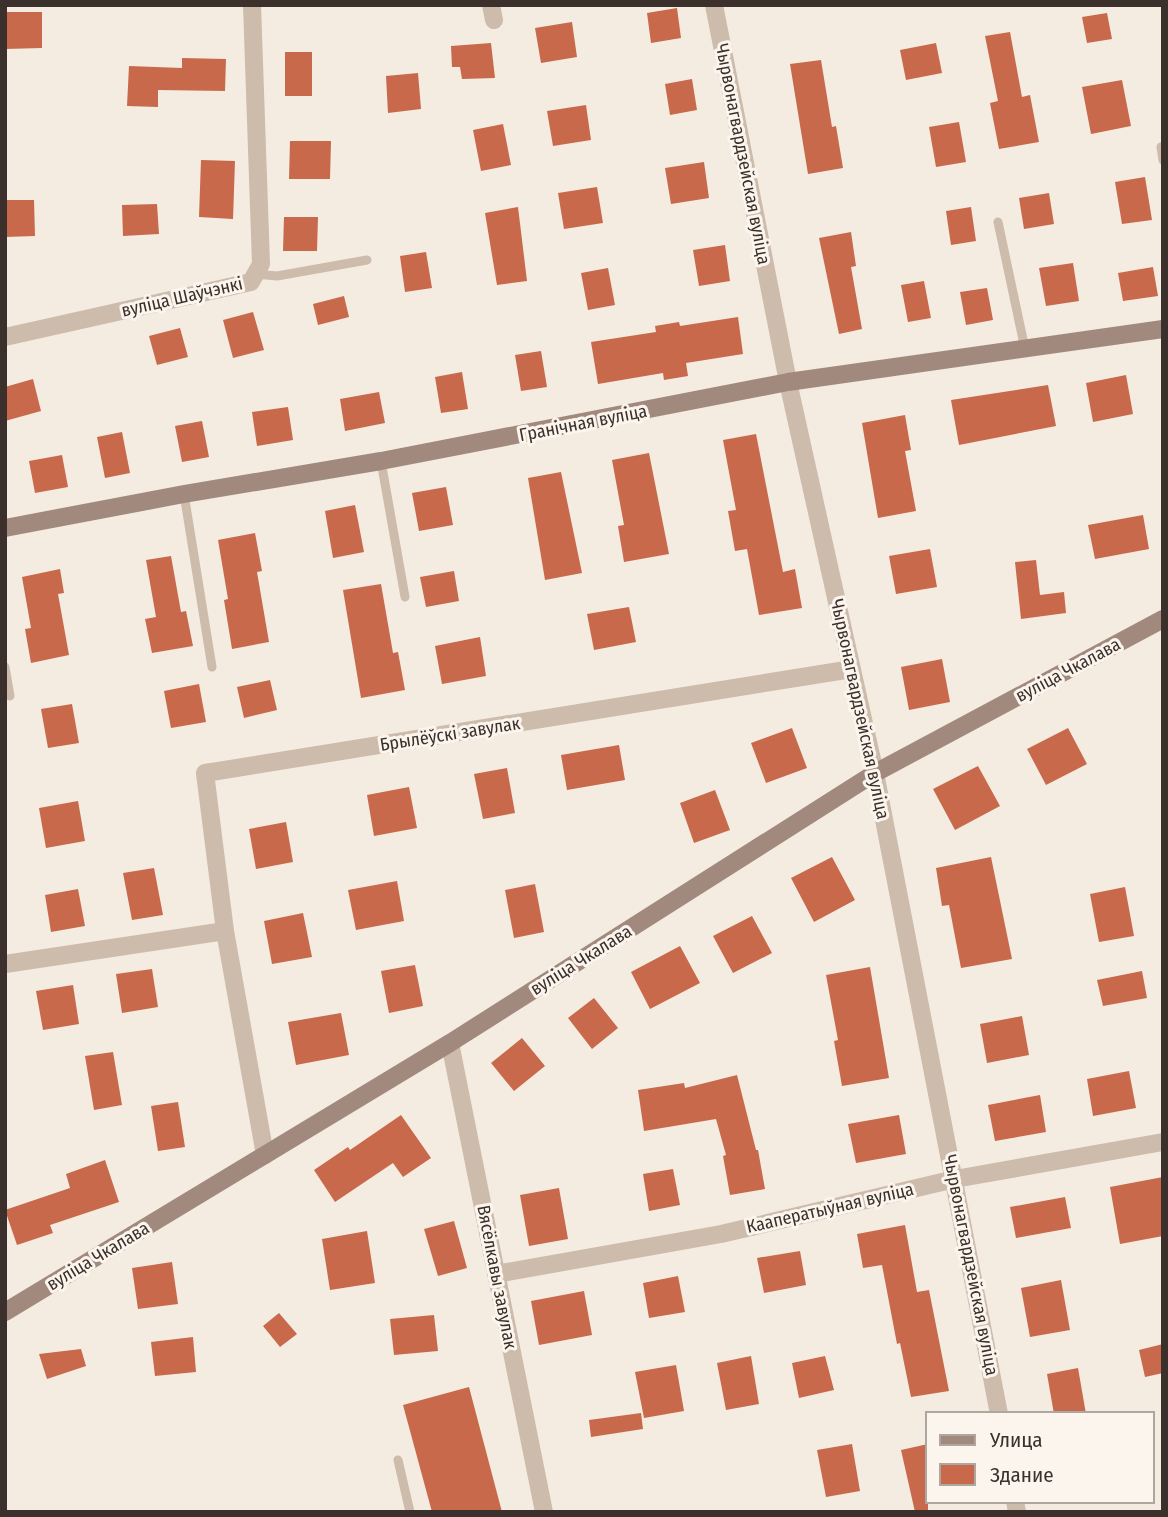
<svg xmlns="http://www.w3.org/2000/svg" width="1168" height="1517" viewBox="0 0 1168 1517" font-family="'Fira Sans Condensed',sans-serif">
<rect width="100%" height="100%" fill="#f4ebe1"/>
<path fill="#c8694b" d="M677,8L681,38L651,43L647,13Z
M5,12H42V48L5,49Z
M1107,13L1112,39L1087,43L1082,17Z
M572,22L577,57L541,63L535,28Z
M1010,32L1022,97L1030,95L1039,142L999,149L990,103L998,101L985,36Z
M491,43L495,78L462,79L460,67H452L451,46Z
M936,43L942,73L906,80L900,50Z
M285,52H312V96H285Z
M182,58L226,59L225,91L158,90V107L127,106L129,66L182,68Z
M821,60L832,127L836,126L843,168L808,174L790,64Z
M418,73L421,109L388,113L386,76Z
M692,79L697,110L670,115L665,84Z
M1122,80L1131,126L1091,134L1082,87Z
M586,105L591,140L553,146L547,111Z
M959,122L966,162L936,167L929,127Z
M503,124L511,165L481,171L473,130Z
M290,141H331L330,179H289Z
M201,160L235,161L233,219L199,217Z
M704,162L709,198L671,204L665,168Z
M1145,177L1152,220L1122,224L1115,182Z
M597,187L603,223L564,229L558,193Z
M1049,193L1054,224L1024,229L1019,198Z
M5,200H34L35,236L5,237Z
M157,204L159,234L123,236L122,205Z
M518,207L527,281L497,285L485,213Z
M971,207L976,241L951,245L946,211Z
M284,217H318L317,251H283Z
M851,232L856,266L851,267L862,329L839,334L819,238Z
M725,245L730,281L699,286L693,250Z
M426,252L432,288L405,292L400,256Z
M1073,263L1079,301L1046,306L1039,268Z
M1153,267L1158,296L1123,301L1118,273Z
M608,268L615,305L588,310L581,273Z
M924,281L931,318L908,322L901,285Z
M987,288L993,320L966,325L960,292Z
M344,296L349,317L318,325L313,304Z
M253,312L264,350L233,358L223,320Z
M738,317L743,354L686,363L688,376L664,380L663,373L598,384L591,342L656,332L655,326L679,322L680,326Z
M180,328L188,357L157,365L149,336Z
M541,351L547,387L521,391L515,355Z
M462,372L468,409L441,413L435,377Z
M1126,375L1133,414L1093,422L1086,383Z
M33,379L41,411L5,421V387Z
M1048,385L1056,426L959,445L951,400Z
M379,392L385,423L345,431L340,399Z
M288,407L293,440L257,446L252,412Z
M905,415L911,450L905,451L916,511L878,518L862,423Z
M202,421L209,457L182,462L175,426Z
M122,432L130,473L105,478L97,437Z
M756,434L783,572L795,569L802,608L759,615L747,549L735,551L728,511L736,510L723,440Z
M649,453L669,554L624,562L618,526L624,525L612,460Z
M62,455L68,487L35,493L29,461Z
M561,472L582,573L545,580L528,478Z
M446,487L453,525L419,531L412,493Z
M355,505L364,552L333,558L325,511Z
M1143,515L1149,549L1095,559L1088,525Z
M255,533L262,571L257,572L269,642L232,649L224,600L228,599L218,540Z
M930,549L937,587L896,594L889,556Z
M171,556L181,612L186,611L193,646L152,653L145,619L156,617L146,560Z
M1036,560L1040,595L1064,592L1066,613L1021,619L1015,562Z
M60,569L64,593L58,594L69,655L31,663L25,629L31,628L22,577Z
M454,571L459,601L426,607L420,577Z
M381,584L393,653L398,652L405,690L361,698L343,590Z
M629,607L636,642L594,650L587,614Z
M480,637L486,676L442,684L435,646Z
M942,659L950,702L909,710L901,667Z
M270,680L277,710L244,718L237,687Z
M199,684L206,722L171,728L164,691Z
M72,704L79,743L48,748L41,709Z
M792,728L807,768L766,783L751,743Z
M1068,728L1087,764L1046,785L1027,749Z
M619,745L625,780L567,790L561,755Z
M978,766L1000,806L955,830L933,789Z
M507,768L515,813L483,819L474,774Z
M409,787L417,828L374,836L367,795Z
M715,790L730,830L694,843L680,803Z
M78,801L85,841L46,848L39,808Z
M286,822L293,862L256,869L249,829Z
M832,857L855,900L814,922L791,878Z
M991,857L1012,959L961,968L949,905L942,906L936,868Z
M154,868L163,915L132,920L123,873Z
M397,881L404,921L356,930L348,890Z
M535,884L544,932L514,938L505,890Z
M1125,887L1134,936L1099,942L1090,894Z
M78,889L85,926L51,932L45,895Z
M303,913L312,957L272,964L264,921Z
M752,916L772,953L733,973L713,936Z
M680,946L700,983L650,1009L631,972Z
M415,965L423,1006L389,1013L381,971Z
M870,967L889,1078L842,1086L834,1041L838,1040L826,975Z
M152,969L158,1007L122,1013L116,974Z
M1142,971L1147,998L1103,1006L1097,980Z
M73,985L79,1024L43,1030L36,991Z
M594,998L618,1028L592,1049L568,1018Z
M341,1013L349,1055L296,1065L288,1022Z
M1022,1016L1029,1055L987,1063L980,1024Z
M522,1038L545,1066L514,1091L491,1063Z
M113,1052L122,1105L94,1110L85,1056Z
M1129,1071L1136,1108L1093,1116L1087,1079Z
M737,1075L756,1150H758L765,1189L730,1195L723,1156L726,1155L716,1119L644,1131L638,1090L684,1083L685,1088Z
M1040,1095L1046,1132L995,1141L988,1105Z
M178,1102L185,1147L158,1151L151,1106Z
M401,1115L431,1158L403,1177L393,1163L335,1202L314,1170L348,1147L350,1150Z
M899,1115L906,1154L856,1163L848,1124Z
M105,1160L119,1202L50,1225L53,1233L17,1245L5,1210L70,1188L66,1174Z
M673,1169L680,1205L649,1211L643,1174Z
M1163,1177V1236L1120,1244L1110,1187Z
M559,1188L568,1239L529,1246L520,1195Z
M1065,1197L1071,1228L1016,1238L1010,1207Z
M454,1221L467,1268L438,1276L424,1229Z
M905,1225L917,1292L929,1290L949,1391L911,1397L900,1343L897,1344L882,1265L863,1268L857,1234Z
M367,1231L375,1283L330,1290L322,1239Z
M800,1251L806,1285L764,1293L757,1258Z
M172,1262L178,1304L138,1309L132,1268Z
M678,1276L685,1312L649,1318L643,1283Z
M1061,1280L1070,1330L1030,1337L1021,1288Z
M584,1291L592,1335L539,1345L531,1301Z
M279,1313L297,1334L280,1347L263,1326Z
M434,1315L438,1351L394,1355L390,1319Z
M193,1337L196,1372L155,1376L151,1342Z
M1163,1344V1373L1145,1377L1139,1350Z
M81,1349L86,1366L47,1379L39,1354Z
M751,1356L759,1404L726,1410L717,1363Z
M825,1356L834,1390L799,1398L792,1363Z
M676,1365L684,1411L644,1418L635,1372Z
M1078,1368L1086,1414H1054L1047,1374Z
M469,1387L502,1512H432L403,1405Z
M641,1413L643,1429L591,1437L589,1420Z
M852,1444L860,1491L826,1497L817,1450Z
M928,1444V1512H915L901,1450Z"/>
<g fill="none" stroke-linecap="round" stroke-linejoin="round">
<path stroke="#cdbbac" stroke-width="9" d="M1161,147L1163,160
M998,222L1025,349
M255,274L277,276L367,260
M381,461L405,597
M184,494L212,667
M5,667L10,696
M398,1460L410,1512"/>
<path stroke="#cdbbac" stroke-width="18" d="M491,5L494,20
M714,5L788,382L875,773L999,1414
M5,337L251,282L261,264L252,5
M225,931L265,1155
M5,964L225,931L205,773L852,669
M450,1043L544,1512
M496,1274L721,1234L955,1179L1163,1142
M1015,1501L1017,1512"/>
<path stroke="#a18a7d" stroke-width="18" d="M5,528L184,494L381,461L788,382L1163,329
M5,1312L450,1043L875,773L1163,619"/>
</g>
<g text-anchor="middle" stroke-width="6" stroke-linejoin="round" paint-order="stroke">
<g font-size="18" fill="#3b302b" stroke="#fbf5ee">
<text transform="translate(743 154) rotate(79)" y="6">Чырвонагвардзейская вуліца</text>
<text transform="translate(182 297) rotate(-13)" y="6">вуліца Шаўчэнкі</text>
<text transform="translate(583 423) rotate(-11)" y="6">Гранічная вуліца</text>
<text transform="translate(1068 670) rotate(-28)" y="6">вуліца Чкалава</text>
<text transform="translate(860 709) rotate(78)" y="6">Чырвонагвардзейская вуліца</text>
<text transform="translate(450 734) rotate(-9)" y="6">Брылёўскі завулак</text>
<text transform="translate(581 960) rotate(-32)" y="6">вуліца Чкалава</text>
<text transform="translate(830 1208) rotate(-13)" y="6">Кааператыўная вуліца</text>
<text transform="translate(98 1256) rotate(-31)" y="6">вуліца Чкалава</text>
<text transform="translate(971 1265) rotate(79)" y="6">Чырвонагвардзейская вуліца</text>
<text transform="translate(497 1277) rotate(79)" y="6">Вясёлкавы завулак</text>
</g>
</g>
<rect width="1168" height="1517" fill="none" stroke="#3b302b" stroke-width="14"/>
<rect x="926" y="1412" width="228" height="91" fill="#fbf5ee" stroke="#aea6a0" stroke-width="2"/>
<rect x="940" y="1435" width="35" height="10" fill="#a18a7d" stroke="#aea6a0" stroke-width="2"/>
<text x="990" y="1447" font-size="21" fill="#3b302b">Улица</text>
<rect x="940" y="1464" width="35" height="21" fill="#c8694b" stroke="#aea6a0" stroke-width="2"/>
<text x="990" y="1482" font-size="21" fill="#3b302b">Здание</text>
</svg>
